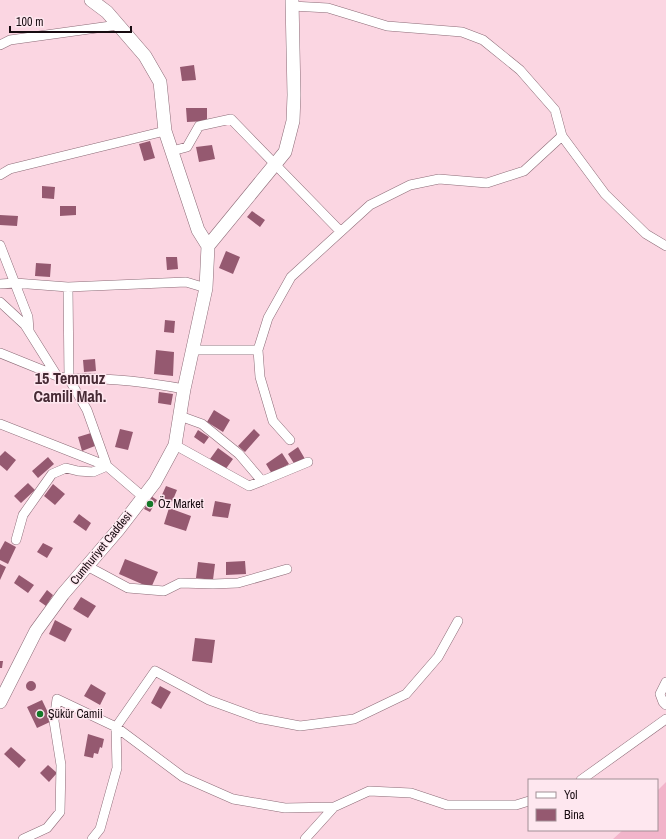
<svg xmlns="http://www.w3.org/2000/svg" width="666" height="839" viewBox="0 0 666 839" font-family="'Archivo Narrow',sans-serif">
<rect width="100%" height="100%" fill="#fbd6e2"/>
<path fill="#f2b4ca" d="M666,782V839H613L623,830H657V791Z"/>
<path fill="#955970" d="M194,65L196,80L182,81L180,67Z
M186,108H207V121L187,122Z
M150,141L155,158L144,161L139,144Z
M212,145L215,159L199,162L196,147Z
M42,186L55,187L54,199L42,198Z
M60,206H76V215L60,216Z
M252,211L265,220L260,227L247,217Z
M0,215L18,216L17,226L0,225Z
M226,251L240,257L233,274L219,268Z
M166,257H177L178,269L167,270Z
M36,263L51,264L50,277L35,276Z
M165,320L175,321L174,333L164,332Z
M156,350L174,352L173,376L154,374Z
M95,359L96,371L84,372L83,360Z
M159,392L173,394L171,405L158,403Z
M214,410L230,420L223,432L207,422Z
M120,429L133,432L128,450L115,447Z
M254,429L260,435L245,452L238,446Z
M198,430L209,437L204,444L194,437Z
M91,433L95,446L82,451L78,437Z
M298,447L305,459L295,465L288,454Z
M218,448L233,459L225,470L210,459Z
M5,451L16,460L7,471L0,465V456Z
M282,453L289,464L272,474L266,464Z
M48,457L54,464L38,478L32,471Z
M28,483L35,490L21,503L14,496Z
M53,484L65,494L55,505L44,496Z
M166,486L177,490L172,502L161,497Z
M151,496L157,500L150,512L144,509Z
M215,501L231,504L228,518L212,516Z
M169,508L191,516L186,531L164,524Z
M79,514L91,523L86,531L73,522Z
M5,541L16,547L8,564L0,560V550Z
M43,543L53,548L47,558L37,552Z
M125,559L158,572L151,588L119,574Z
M245,561L246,574L226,575V562Z
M198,562L215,564L213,580L196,578Z
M0,564L6,567L0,580Z
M19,575L34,585L28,593L14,583Z
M47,590L53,595L46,606L39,601Z
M81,597L96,606L88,618L73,609Z
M55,620L72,629L65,642L49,634Z
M195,638L215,640L212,663L192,661Z
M0,661H3L2,668H0Z
M26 686a5 5 0 1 1 10 0a5 5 0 1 1-10 0Z
M91,684L106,693L100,705L84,696Z
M160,686L171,692L161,709L151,703Z
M42,700L52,721L37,728L27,707Z
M88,734L104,739L102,748L100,747L98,754L94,753L93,758L84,756Z
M11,747L26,760L19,768L4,754Z
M48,765L57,773L49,782L40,773Z"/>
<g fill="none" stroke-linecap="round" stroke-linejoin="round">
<g stroke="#8c6b77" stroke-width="10">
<path id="street" d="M292,6L328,8L387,26L462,32L483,40L520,70L555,110L562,136L605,194L646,234L666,246
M0,45L10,40L118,25
M172,151L187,147L199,126L231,119L340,231
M0,175L10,169L165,131
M0,245L28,317L29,330
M0,284L15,283L68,287L186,282L206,288
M68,287L69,379C108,377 145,382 184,389
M0,302L25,325L57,376L69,379L87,410L107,466L142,496
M192,350H258
M0,353L57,376
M180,416L202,424L239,454L262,481L308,462
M0,424L107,466L93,472L78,471L66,468L52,474L23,515L16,540
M290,440L273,421L260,377L258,350L268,318L291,277L370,205L410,185L439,179L487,183L524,171L562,136
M175,445L249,486L262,481
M87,566L128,588L164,591L180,583L213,584L238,583L287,569
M666,682L660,694L663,702L666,705
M581,780L666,719
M334,807L285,808L233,799L183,777L116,727L155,671L209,700L258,718L300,726L354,719L406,694L438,657L458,621
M23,839L47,828L60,812L61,765L54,721L57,699L116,727L117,768L100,829L92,839
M305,839L334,807L369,791L411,793L447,805H516L529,801"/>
</g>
<g stroke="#8c6b77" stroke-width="14">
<path id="secondary" d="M91,0L107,12L145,56L160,82L165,131L198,230L208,246
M208,246L285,152L293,121L294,95L292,0
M0,702L36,631L63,594L118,530L155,482L175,445L184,389L206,288L208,246"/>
</g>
<use href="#street" stroke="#fff" stroke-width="9"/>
<use href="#secondary" stroke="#fff" stroke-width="13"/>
</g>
<g fill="#137829" stroke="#fee7ef" stroke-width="1.5">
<circle cx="150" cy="504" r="4"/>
<circle cx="40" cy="714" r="4"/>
</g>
<g text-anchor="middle" stroke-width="3" stroke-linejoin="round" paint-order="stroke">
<g font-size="12" fill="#170b10" stroke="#fee7ef" text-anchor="start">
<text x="158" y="508">Öz Market</text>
<text x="48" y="718">Şükür Camii</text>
</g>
<g font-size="12" fill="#170b10" stroke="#fee7ef">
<text transform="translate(101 548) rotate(-51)" y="4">Cumhuriyet Caddesi</text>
</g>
<g font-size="16" font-weight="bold" fill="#462a34" stroke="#fee7ef">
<text x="70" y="384">15 Temmuz<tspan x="70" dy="18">Camili Mah.</tspan></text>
</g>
</g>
<rect x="528" y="779" width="130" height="52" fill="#fee7ef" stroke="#a28f96"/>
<rect x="536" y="792" width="20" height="6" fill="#ffffff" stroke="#a28f96"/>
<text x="564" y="799" font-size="12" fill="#170b10">Yol</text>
<rect x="536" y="809" width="20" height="12" fill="#955970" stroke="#a28f96"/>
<text x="564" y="819" font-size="12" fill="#170b10">Bina</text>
<path d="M10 26v6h121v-6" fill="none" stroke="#170b10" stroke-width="2"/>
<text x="16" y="26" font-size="12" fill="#170b10" stroke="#fee7ef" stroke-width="3" paint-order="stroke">100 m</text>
</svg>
